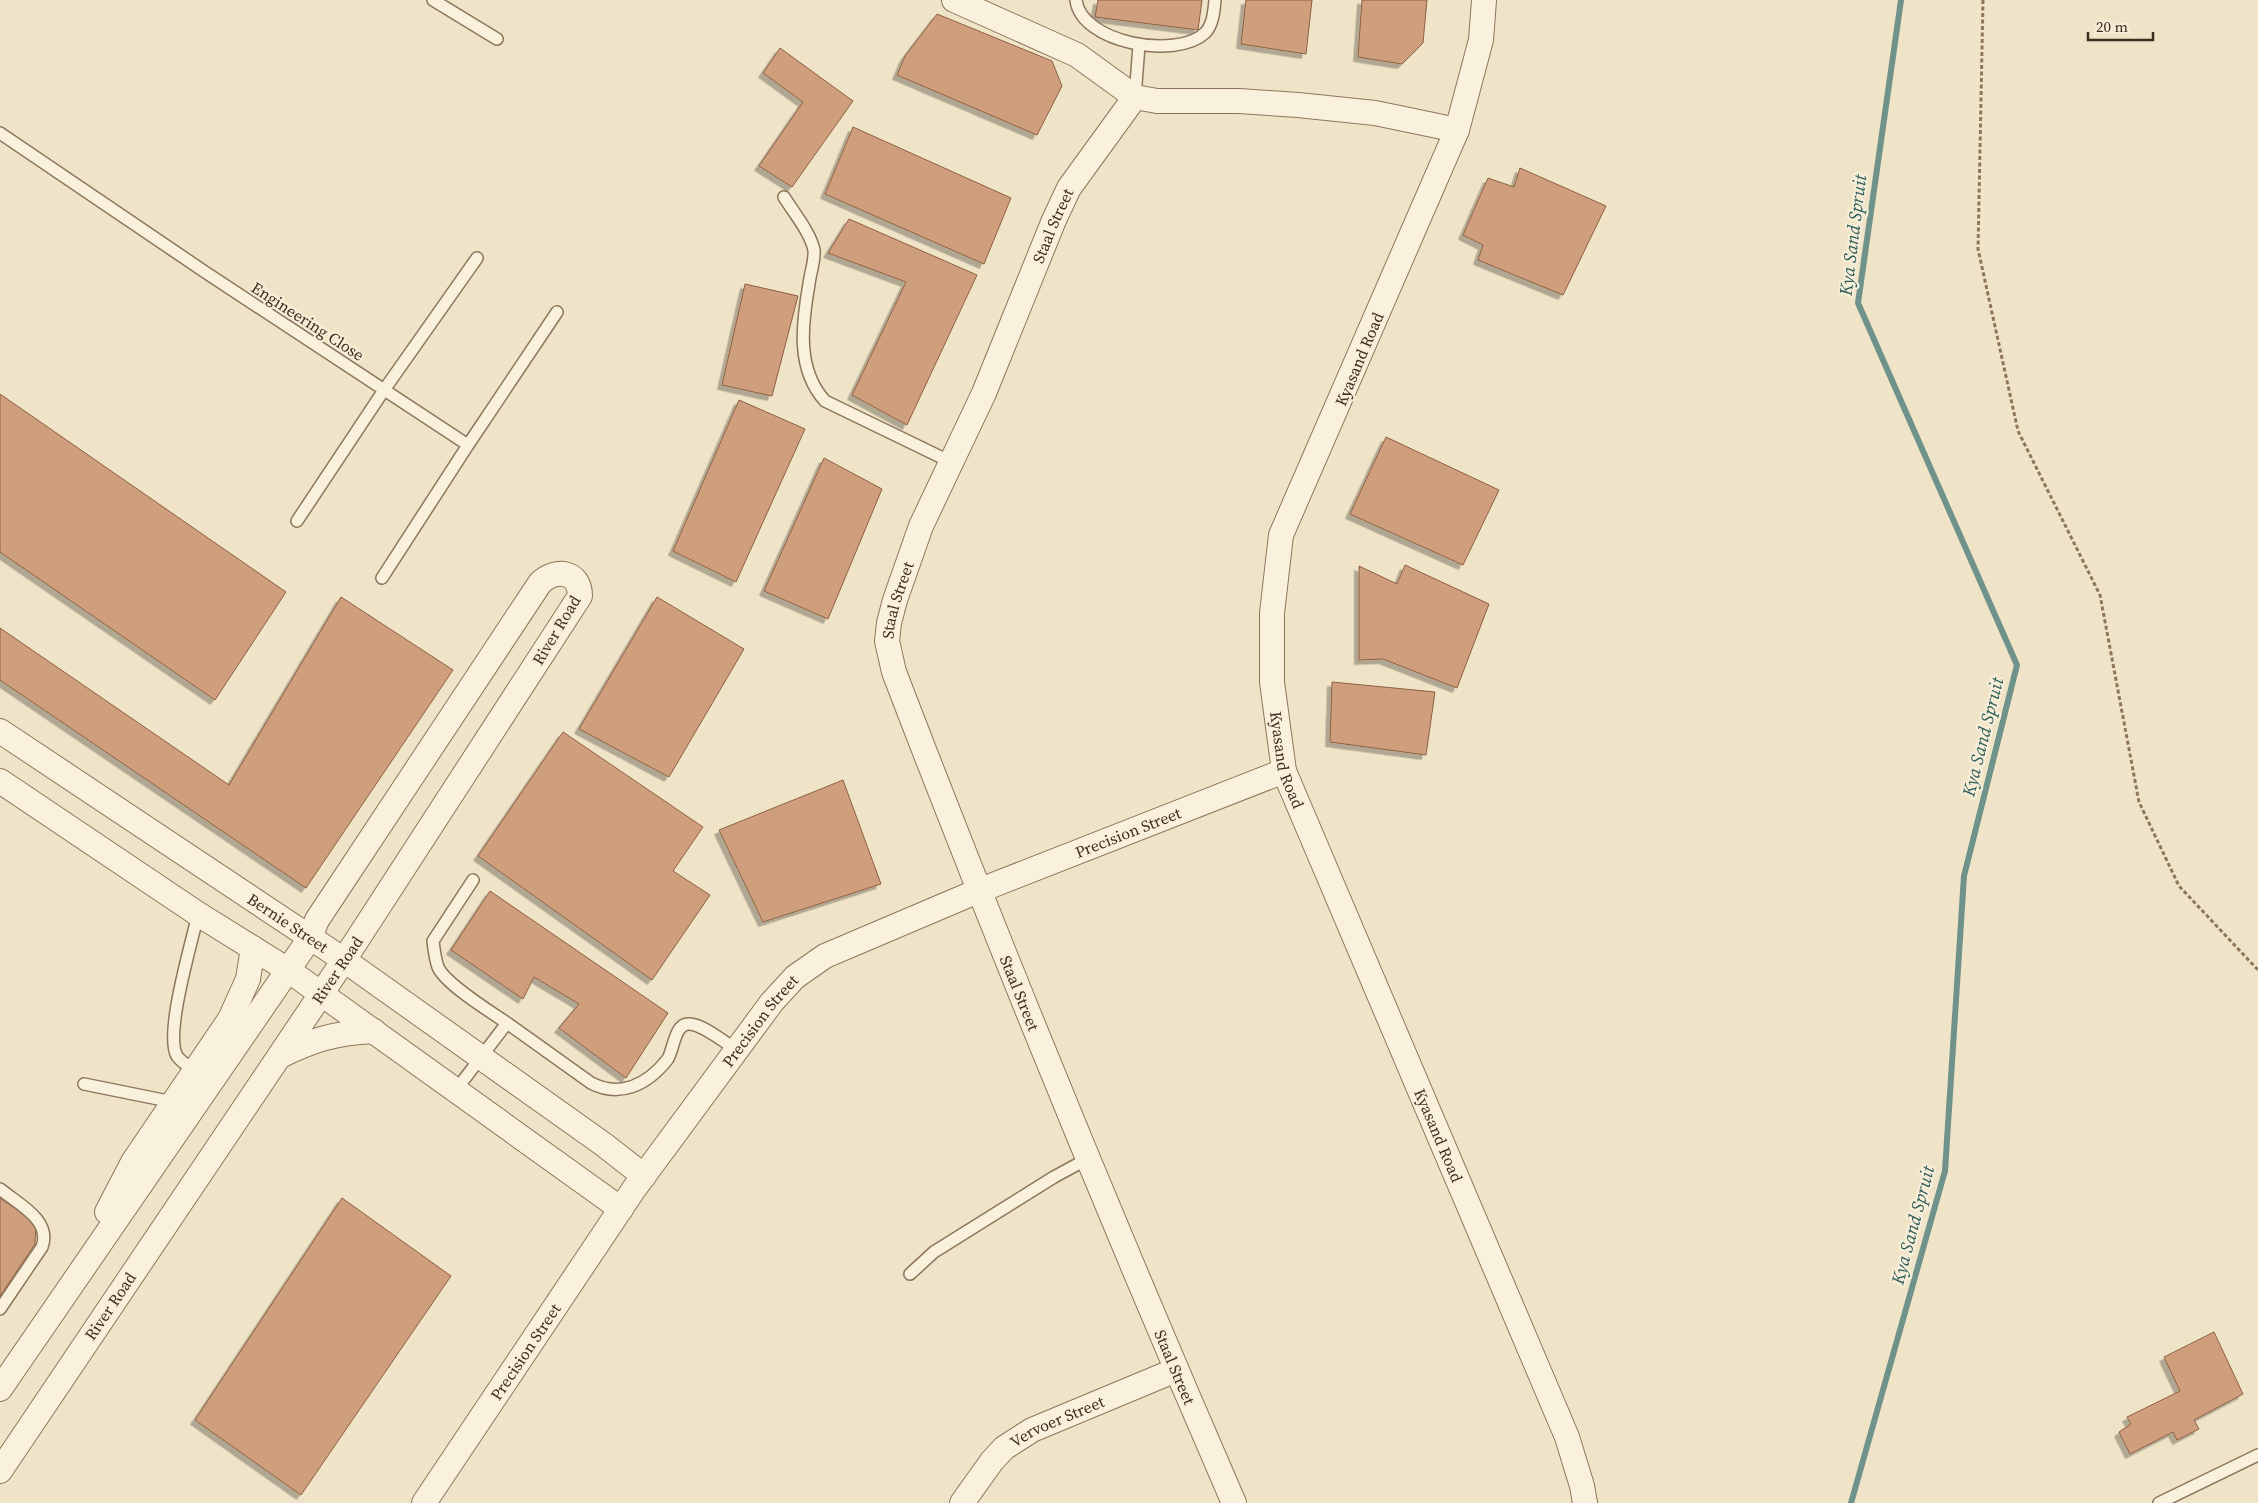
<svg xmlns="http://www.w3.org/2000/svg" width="2258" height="1503" viewBox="0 0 2258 1503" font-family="'Source Serif 4',serif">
<defs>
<filter id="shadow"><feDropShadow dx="-4.5" dy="4.5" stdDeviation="0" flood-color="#0004"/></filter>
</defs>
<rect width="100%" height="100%" fill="#f0e4c8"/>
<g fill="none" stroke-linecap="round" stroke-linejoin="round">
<path stroke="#6f938a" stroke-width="6" d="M1851,1503L1945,1171L1964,876L2017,665L1858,303L1901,0"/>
</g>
<path fill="#cf9f7d" stroke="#8d5f41" filter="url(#shadow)" d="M1098,0H1202L1198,30L1095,17Z
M1246,0H1312L1306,54L1241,44Z
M1362,0H1427L1423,43L1402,64L1358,57Z
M937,14L1052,61L1062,86L1037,135L897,75L905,56Z
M780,48L853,101L792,187L759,166L803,102L763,73Z
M853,127L1011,198L984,264L825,194Z
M1520,168L1606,206L1563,295L1478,260L1483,245L1463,235L1488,178L1514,187Z
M849,219L977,275L907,425L852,395L906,282L828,253Z
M745,284L798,296L772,396L722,385Z
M0,394L286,592L215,700L0,552Z
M739,400L805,429L736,582L673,551Z
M1386,437L1499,490L1463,565L1350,514Z
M824,458L882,489L828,619L764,591Z
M1405,565L1489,604L1457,688L1383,659L1359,660V566L1397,584Z
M341,597L453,670L306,888L0,680V628L229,785Z
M657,597L744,649L669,777L579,729Z
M1332,682L1435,692L1426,755L1330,742Z
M563,732L703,827L673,871L710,895L652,980L478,856Z
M843,780L881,884L763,922L719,830Z
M490,891L668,1013L626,1078L559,1028L579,1004L534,977L523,999L451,950Z
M0,1198L36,1223L35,1244L0,1296Z
M342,1198L451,1276L301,1495L195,1420Z
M2214,1332L2243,1394L2194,1420L2199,1429L2177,1440L2173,1432L2130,1454L2119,1432L2131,1424L2127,1417L2180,1391L2164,1357Z"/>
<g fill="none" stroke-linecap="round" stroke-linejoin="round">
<g stroke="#8d765c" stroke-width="14">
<path id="lane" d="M433,0L497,39
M1076,0C1081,43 1176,60 1205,33C1213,25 1214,11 1215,0
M1135,97L1139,45
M0,133L205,272L468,445L557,312
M784,197C794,213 810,232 814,250C815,261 810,274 809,284C802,324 796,369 825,401L951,462
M297,521L384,390L477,258
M382,578L468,445
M507,1023L591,1083C620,1098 647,1085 667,1060C674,1051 674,1022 690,1024C704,1025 725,1043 737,1050
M195,1070C188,1066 182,1063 177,1056C164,1034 192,942 198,914
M84,1084L173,1102
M456,1090L507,1023C491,1012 445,984 438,967C435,959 434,949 433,941L473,880
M0,1189C18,1204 52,1220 42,1247L0,1309
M910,1274L934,1252L1054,1177L1089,1158
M2159,1503L2258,1455"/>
</g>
<g stroke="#8d765c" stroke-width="26">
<g id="street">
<path d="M954,0L1077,55L1135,97"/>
<path id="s1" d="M1484,0L1481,40L1457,130L1281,535L1272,613V682L1284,771L1567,1437L1582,1486L1585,1503"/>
<path id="s2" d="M0,731L344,960L603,1144L644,1176"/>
<path d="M0,781L198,914L288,970L621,1209"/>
<path d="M280,1056C314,1039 336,1033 374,1031"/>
<path d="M107,1212L133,1162L230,1019L248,979L253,948"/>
<path d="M0,1389L310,938L317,920L540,583C556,568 580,571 580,596L344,960L0,1471"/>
<path id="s3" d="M424,1503L634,1189L772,1002L795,977L825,956L978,891L1284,771"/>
<path id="s4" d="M962,1503L992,1461L1004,1448L1032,1430L1176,1370"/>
<path id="s5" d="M1234,1503C1115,1229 1001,951 894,672L887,641L889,623L895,600L921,526L984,393L1054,220L1069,188L1135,97L1157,101H1239L1298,105L1375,113L1457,130"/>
</g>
</g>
<path stroke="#8d765c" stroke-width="3" stroke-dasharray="4 2.5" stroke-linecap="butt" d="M1983,0L1978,249L2018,431L2100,595L2139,802L2179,886L2258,970"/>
<use href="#lane" stroke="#faf1dc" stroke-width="11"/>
<use href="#street" stroke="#faf1dc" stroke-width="24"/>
</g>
<g text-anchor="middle" stroke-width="4.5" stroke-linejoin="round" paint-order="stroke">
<g font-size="16" fill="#3d2e20" stroke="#f7eed8">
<text dy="6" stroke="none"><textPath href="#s5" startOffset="1378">Staal Street</textPath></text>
<text transform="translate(308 321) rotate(33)" y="6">Engineering Close</text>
<text transform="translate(1359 359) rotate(-67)" y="6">Kyasand Road</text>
<text dy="6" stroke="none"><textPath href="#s5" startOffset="972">Staal Street</textPath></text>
<text transform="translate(556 630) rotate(-59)" y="6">River Road</text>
<text dy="6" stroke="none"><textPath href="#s1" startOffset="802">Kyasand Road</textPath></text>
<text dy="6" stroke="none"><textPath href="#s3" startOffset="1008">Precision Street</textPath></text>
<text dy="6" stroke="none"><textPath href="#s2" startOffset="346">Bernie Street</textPath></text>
<text transform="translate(337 970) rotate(-56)" y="6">River Road</text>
<text transform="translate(1020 993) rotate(68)" y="6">Staal Street</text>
<text dy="6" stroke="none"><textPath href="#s3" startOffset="588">Precision Street</textPath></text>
<text dy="6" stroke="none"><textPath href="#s1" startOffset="1208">Kyasand Road</textPath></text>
<text transform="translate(110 1306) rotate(-56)" y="6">River Road</text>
<text dy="6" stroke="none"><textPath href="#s3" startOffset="182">Precision Street</textPath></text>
<text transform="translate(1175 1367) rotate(67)" y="6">Staal Street</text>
<text dy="6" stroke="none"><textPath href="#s4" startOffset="129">Vervoer Street</textPath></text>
</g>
<g font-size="18" font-style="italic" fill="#2f5d5a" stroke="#f7eed8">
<text transform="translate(1853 235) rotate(-83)" y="6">Kya Sand Spruit</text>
<text transform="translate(1983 737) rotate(-76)" y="6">Kya Sand Spruit</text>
<text transform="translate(1913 1225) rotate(-75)" y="6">Kya Sand Spruit</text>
</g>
</g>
<path d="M2088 32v8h65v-8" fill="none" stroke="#3d2e20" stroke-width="2.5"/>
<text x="2096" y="32" font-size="15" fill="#3d2e20" stroke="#f7eed8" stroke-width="4" paint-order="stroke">20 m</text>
</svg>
